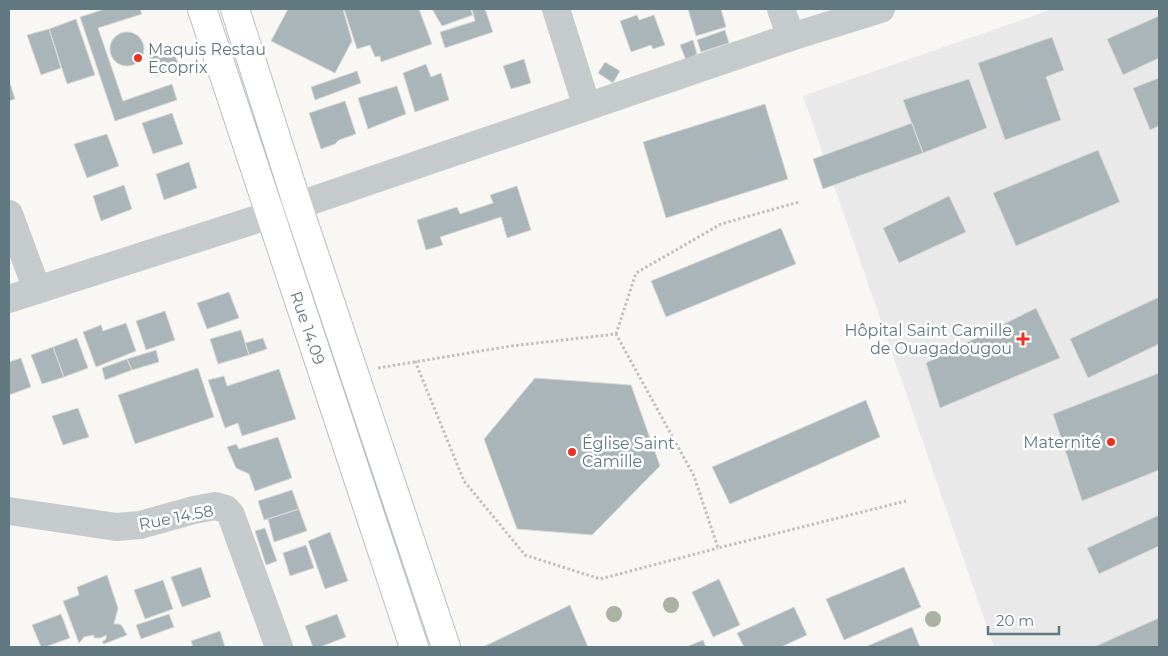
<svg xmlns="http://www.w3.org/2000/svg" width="1168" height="656" viewBox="0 0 1168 656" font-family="Montserrat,sans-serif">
<rect width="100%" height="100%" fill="#f8f7f4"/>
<path fill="#e8e9e8" d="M1053,9H1159V647H994L803,96Z"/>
<path fill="#a9b5b8" stroke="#d9d9d7" d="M105,9H140L142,14L98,28L123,101L172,84L177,100L115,121L80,17Z
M288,9H343L352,41L335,73L271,41Z
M344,9H419L432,44L381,62L380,56L375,57L370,45L357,49Z
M432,9H470L473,15L442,26Z
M472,9H485L493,32L445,48L440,32L475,21Z
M688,9H721L726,27L696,36Z
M637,15L639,20L654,15L665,45L653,49L651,45L631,52L620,21Z
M1159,16V58L1123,75L1107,39Z
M76,19L95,75L67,84L49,29Z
M49,29L61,68L41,75L27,35Z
M725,30L729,43L701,52L697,40Z
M110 49a17 17 0 1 1 34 0a17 17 0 1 1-34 0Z
M1052,37L1064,70L1046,77L1061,120L1005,140L978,63Z
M693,40L697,54L686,60L680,45Z
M159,53L160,58L174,53L178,63L164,68L166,73L156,76L149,57Z
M524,59L531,83L511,89L503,66Z
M605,62L620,71L613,83L598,73Z
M426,64L431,77L441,73L449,100L415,112L403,73Z
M357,71L361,83L315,100L311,87Z
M1159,78V126L1150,130L1133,88Z
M969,79L987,128L923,153L903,100Z
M9,80L15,99L9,101Z
M397,86L406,114L368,129L358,98Z
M345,101L356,134L339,140L335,144L321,149L309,113Z
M765,104L788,179L666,218L643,142Z
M172,113L183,144L153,154L142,123Z
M912,123L923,153L823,189L813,159Z
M107,134L119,166L87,178L74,144Z
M1098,150L1120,202L1016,246L993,193Z
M189,162L197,188L164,200L156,174Z
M124,185L132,209L101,221L93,196Z
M517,186L531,230L507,238L501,217L440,237L443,245L426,250L417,220L457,207L460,214L493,203L490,195Z
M949,196L966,232L899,263L883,228Z
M781,228L796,264L666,317L651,281Z
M229,292L239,318L207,329L197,303Z
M1159,297V344L1088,378L1070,339Z
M1036,308L1060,358L940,408L926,363Z
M165,311L175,340L146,350L136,321Z
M126,323L136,351L96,367L83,332L101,325L103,331Z
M241,330L249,355L218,364L210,339Z
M77,338L88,368L64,377L53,347Z
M263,338L267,349L249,355L245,343Z
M53,347L64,377L42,384L31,355Z
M156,350L159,362L132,370L127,359Z
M21,358L31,387L9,395V362Z
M127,359L132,370L105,380L102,368Z
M198,368L214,417L135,444L118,395Z
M279,369L296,419L242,436L238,423L225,428L208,380L224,376L227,386Z
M1159,373V470L1082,501L1053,414Z
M535,378L631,385L660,466L592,535L517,529L484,439Z
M866,400L880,437L730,504L712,467Z
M78,408L89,437L63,445L52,416Z
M278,437L292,478L255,491L249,474L236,468L227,447L236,444L239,449Z
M292,490L299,509L264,520L258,501Z
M299,509L307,531L274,542L268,519Z
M1159,515V546L1099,574L1087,548Z
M265,528L277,561L266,565L255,531Z
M330,532L348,581L325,589L308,541Z
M306,545L314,568L290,576L283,553Z
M201,567L211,597L182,607L171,577Z
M904,567L921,607L844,640L826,599Z
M107,575L118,608L114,624H119L122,626L127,635L104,644L102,642L106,639V635L101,638H94V635L84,637L79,643L63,601L79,595L77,587Z
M719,579L740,625L713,637L692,592Z
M163,580L173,609L145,619L134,590Z
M570,605L588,647H483Z
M794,607L807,635L781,647H744L737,633Z
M61,614L70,638L45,647H41L32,625Z
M169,614L174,627L141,639L136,625Z
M337,614L346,637L320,647H313L305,626Z
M1159,618V647H1094L1116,637Z
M912,627L920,647H865Z
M220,631L225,647H193L191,641Z
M703,640L706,647H686Z"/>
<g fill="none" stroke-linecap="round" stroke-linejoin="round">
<g stroke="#b7bec1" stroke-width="30">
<path id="secondary" d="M202,9L414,647
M235,9L298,206L446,647"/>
</g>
<path stroke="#bec2c3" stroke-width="3" stroke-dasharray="2.5 2.5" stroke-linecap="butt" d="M616,334L636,273L721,224L799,202
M415,361L464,481L525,555L600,579L718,548
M378,368L511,346L616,334L694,476L718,548L906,501"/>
<path stroke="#c5cacc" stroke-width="28" d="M556,9L587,107
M781,9L791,37
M9,214L37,290
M9,299L270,215L791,37L881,9
M9,511L116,527L140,525L194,510L215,506L226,509L231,515L279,647"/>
<use href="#secondary" stroke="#fff" stroke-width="28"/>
</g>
<g fill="#a9b2a3">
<circle cx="671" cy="605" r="8"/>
<circle cx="614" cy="614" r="8"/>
<circle cx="933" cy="619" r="8"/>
</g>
<g fill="#eb3121" stroke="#fff" stroke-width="2">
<circle cx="138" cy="58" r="5"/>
<path d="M1020.5 331.5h5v5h5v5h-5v5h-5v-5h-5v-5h5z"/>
<circle cx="1111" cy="442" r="5"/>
<circle cx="572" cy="452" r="5"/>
</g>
<g text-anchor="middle" stroke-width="5" stroke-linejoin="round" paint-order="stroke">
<g font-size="16" fill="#617881" stroke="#fff" text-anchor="start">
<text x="148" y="55">Maquis Restau<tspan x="148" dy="18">Ecoprix</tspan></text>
<text x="1012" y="336" text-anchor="end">Hôpital Saint Camille<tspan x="1012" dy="18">de Ouagadougou</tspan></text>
<text x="1101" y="448" text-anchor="end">Maternité</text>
<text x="582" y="449">Église Saint<tspan x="582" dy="18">Camille</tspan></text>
</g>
<g font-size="16" fill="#617881" stroke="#fff">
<text transform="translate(308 328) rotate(71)" y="6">Rue 14.09</text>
<text transform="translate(176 517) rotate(-11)" y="6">Rue 14.58</text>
</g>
</g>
<rect width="1168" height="656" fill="none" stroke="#617881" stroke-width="20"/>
<path d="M988 626v8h71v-8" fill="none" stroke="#617881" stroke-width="2.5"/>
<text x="996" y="626" font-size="15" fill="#617881" stroke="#ffffff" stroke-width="4" paint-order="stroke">20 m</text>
</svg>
